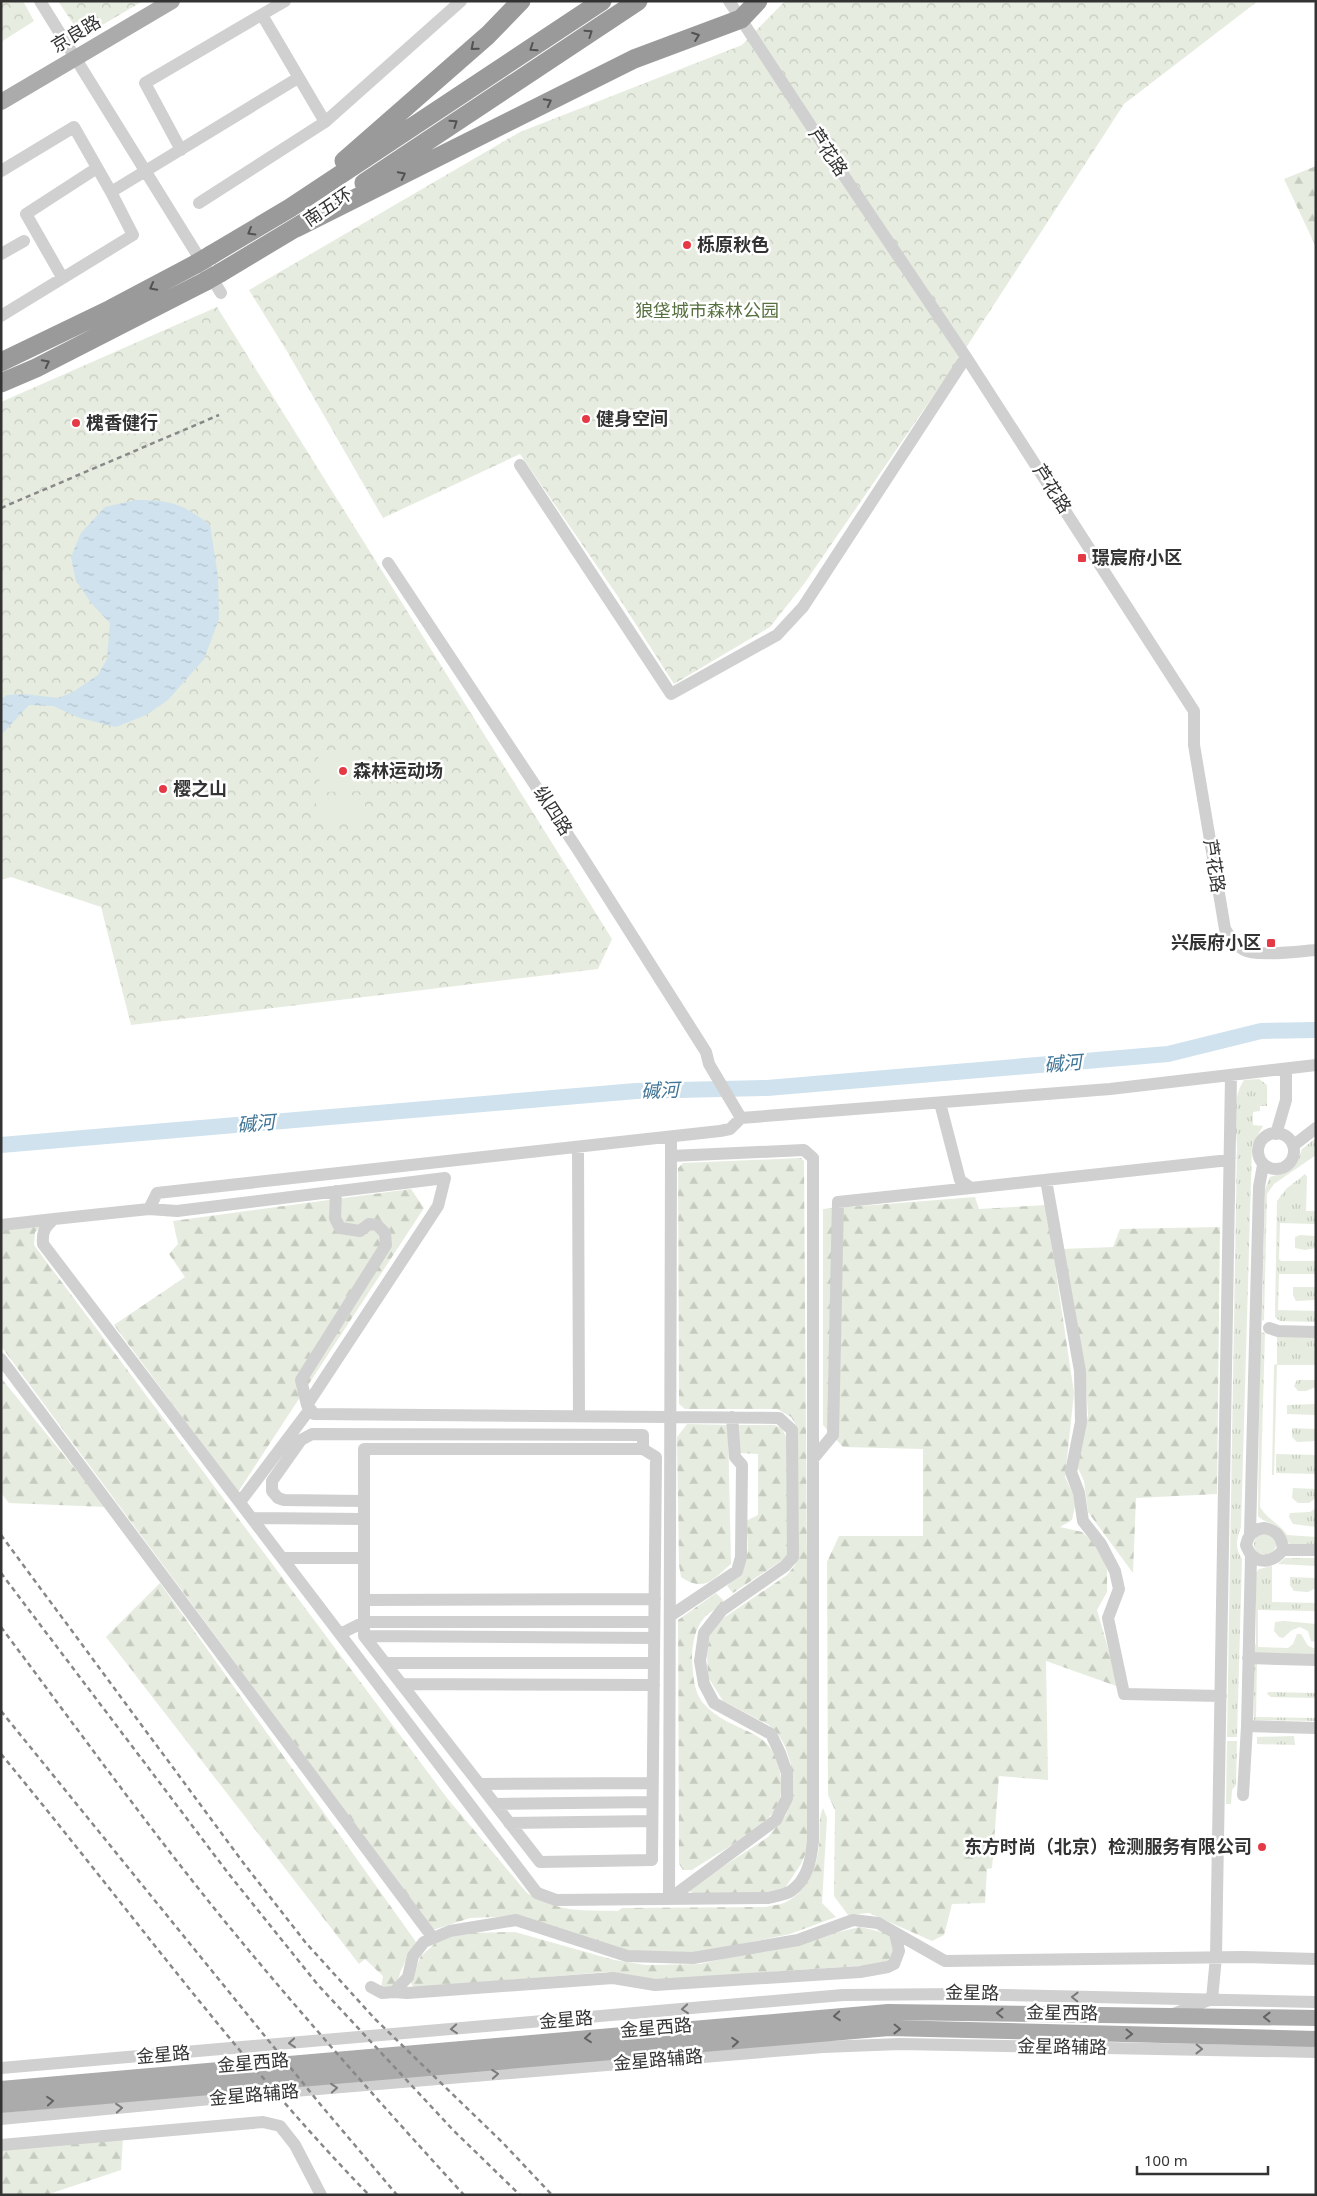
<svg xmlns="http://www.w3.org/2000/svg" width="1317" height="2196" viewBox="0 0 1317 2196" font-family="'Noto Sans','Noto Sans SC',sans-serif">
<defs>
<pattern id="grass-tufts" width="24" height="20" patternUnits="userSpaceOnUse" patternTransform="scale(1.25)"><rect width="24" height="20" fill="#e6ecdf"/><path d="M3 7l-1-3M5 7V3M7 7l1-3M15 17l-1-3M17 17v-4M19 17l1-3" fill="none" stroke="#c6cbc0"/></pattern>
<pattern id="forest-firs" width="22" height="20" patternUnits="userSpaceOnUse" patternTransform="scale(1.25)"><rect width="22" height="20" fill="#e6ecdf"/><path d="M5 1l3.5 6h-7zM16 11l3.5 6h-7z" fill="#c6cbc0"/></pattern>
<pattern id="park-crowns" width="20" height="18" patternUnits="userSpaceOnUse" patternTransform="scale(1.25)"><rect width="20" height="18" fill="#e6ecdf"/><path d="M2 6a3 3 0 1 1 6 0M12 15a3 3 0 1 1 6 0" fill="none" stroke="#c6cbc0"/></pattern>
<pattern id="water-ripples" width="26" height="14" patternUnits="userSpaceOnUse" patternTransform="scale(1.25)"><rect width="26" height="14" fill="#cfe2ee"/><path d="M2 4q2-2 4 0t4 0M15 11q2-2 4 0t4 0" fill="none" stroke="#b2c2cd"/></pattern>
</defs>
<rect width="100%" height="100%" fill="#fff"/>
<path fill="url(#grass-tufts)" d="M1259,1079L1267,1085V1106H1260V1111L1253,1112V1125L1263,1126L1252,1145L1241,1527C1236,1540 1235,1547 1242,1559L1237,1737H1227L1237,1146C1236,1123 1231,1100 1244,1080Z
M1316,1138V1155L1274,1184L1267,1194L1264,1320L1262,1321L1265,1189L1270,1177L1289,1171L1298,1160L1302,1149Z
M1305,1174L1307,1177L1306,1211H1316V1224L1280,1223L1279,1259L1281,1261H1316V1274H1279L1278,1310L1316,1311V1322L1280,1321L1275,1317L1277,1201L1286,1189Z
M1300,1235L1316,1236V1248L1305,1250L1295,1248V1237Z
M1293,1287H1316V1300L1296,1301L1293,1295Z
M1260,1332L1265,1333L1260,1507C1267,1519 1280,1524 1287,1535L1316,1537V1546L1290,1545C1285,1540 1283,1533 1279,1528C1272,1521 1264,1523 1258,1516Z
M1277,1336L1316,1337V1365H1277L1274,1475H1272L1274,1365L1277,1364Z
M1297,1380H1316V1387L1306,1391H1298L1294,1386Z
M1316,1404V1415L1287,1414V1405Z
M1292,1428L1316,1429V1441L1297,1442L1292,1437Z
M1276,1454L1316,1455V1474L1276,1473Z
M1293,1488L1316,1489V1498L1309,1503H1298L1292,1498Z
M1316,1508V1527L1293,1524L1289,1517L1290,1513L1310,1512Z
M1254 1544a11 11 0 1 1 22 0a11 11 0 1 1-22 0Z
M1285,1558H1316V1566L1278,1564Z
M1272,1566V1602L1316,1603V1611L1258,1610V1647L1288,1648L1293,1644L1297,1634H1301L1308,1646L1316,1649V1655L1256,1654L1253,1651L1256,1643V1573L1259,1569Z
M1290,1577L1316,1578V1588L1308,1592L1294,1591L1290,1585Z
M1285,1621L1316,1624V1642L1311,1641L1308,1631L1300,1627L1292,1630L1283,1638L1279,1637L1274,1631L1275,1622Z
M1254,1663H1257L1256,1717L1316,1718V1721L1254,1720Z
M1268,1692L1316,1693V1698L1271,1697L1267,1694Z
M1294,1736L1295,1745L1257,1744V1737Z
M1227,1741H1237L1236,1785L1232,1790L1231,1804H1226Z"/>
<path fill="url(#forest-firs)" d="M1316,166V247L1284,179Z
M801,1158L804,1161L809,1845L801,1864L785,1888L754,1895L696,1894L689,1891L695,1885L768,1837L786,1815L792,1797L791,1764L785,1746L778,1734L769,1725L723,1701L708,1677L707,1651L711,1631L722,1619L787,1575L795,1565L798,1555L797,1427L791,1417L777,1409H685L679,1404L678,1168L683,1163Z
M411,1189L424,1208L238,1492L114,1325L185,1277L169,1254L178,1244L173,1221Z
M975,1197L979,1209L1046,1205L1074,1393L1065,1477L1076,1500L1072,1520L1060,1527L1082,1532L1101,1550L1107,1570V1592L1097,1610L1119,1687L1046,1661L1048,1780L999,1776L992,1868L987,1869L985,1903L952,1904L944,1935L932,1941L869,1913L848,1915L834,1896L835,1810L828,1795L827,1562L839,1536H923V1449L843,1447L823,1425V1209Z
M43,1225L35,1232L34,1245L447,1798L527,1893C559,1913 582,1910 618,1911L622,1908L766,1907C773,1905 782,1905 788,1901C808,1890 817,1867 819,1846C821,1832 817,1821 823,1808L827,1818L822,1903L836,1917L790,1934L693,1954L629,1952L514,1916L470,1918L433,1930L1,1346V1230Z
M1220,1227L1217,1494L1136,1498L1133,1573L1088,1512L1084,1481L1077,1466L1088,1415L1085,1368L1063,1249L1113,1247L1120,1229Z
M1,1378L106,1507L9,1503L1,1493Z
M687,1424L728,1425L731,1564C713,1579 705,1593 681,1577L679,1565L677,1437Z
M738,1425H774L782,1428L787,1439V1557L733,1593L727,1586C750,1563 750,1552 746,1521L758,1515V1454L740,1453Z
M160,1583L416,1942L401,1970L397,1983L386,1990L381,1987L383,1976L365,1959L359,1964L106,1637Z
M716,1593L726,1603C719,1607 709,1612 704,1618C695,1628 692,1645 692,1658C693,1673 693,1693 705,1705C735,1737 776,1724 781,1780C782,1791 781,1804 773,1813C754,1834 716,1854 692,1870H683L679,1864L678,1620Z
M860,1927L894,1935C895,1947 897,1957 885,1964L655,1980L606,1972L414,1988L410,1981L421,1956L440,1939L471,1933L515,1932L614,1960L646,1965L700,1964Z
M123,2138L121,2170L46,2195H1V2150Z"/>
<path fill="url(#park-crowns)" d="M1,1H23L34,21L1,42Z
M58,1H143L82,37Z
M785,1H1258L1124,104L960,357L804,584L770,627L674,684L619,598L520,454L383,518L288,353L249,290L520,132L742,45Z
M217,307L612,939L598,969L131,1025L101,907L11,877L1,880V402Z"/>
<path fill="#e6ecdf" d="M318,750H368V791L320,792Z
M365,795V820H316V796Z"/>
<path fill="url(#water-ripples)" d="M136,500C171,500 183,504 210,525L218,577L219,619L204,659L168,700L146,715L116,727L80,718L53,706L29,705L1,735V699L7,695L24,694L58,698L73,692L98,675L107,659L110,623L92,604L76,581L71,557L81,533L105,507Z"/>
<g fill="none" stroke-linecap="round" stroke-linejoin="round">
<path stroke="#cfe2ee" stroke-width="16" d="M1,1145L636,1091L767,1088L1168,1054L1261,1031L1316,1030"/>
<path stroke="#d0d0d0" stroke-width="12" d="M40,1L221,293
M729,1L826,149L966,357L1194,711V745L1225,929C1230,937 1235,945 1244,950C1255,957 1301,951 1316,950
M262,15L325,122
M181,150L145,83L285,1
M1,171L74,127L111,192L133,235L1,316
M111,192L298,78
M199,203L325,122L461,1
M1,254L24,241
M62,277L26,214L97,168
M520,465L671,694L777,635L803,607L966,357
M388,563L578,850L706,1052L709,1064L741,1118
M940,1103L960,1180L971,1188L1229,1160
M1258 1151a18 18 0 1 1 36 0a18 18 0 1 1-36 0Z
M1276,1134L1286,1100V1070
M1294,1145L1316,1128
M578,1147L579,1416
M671,1156L804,1150L813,1158V1841C811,1860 808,1879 791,1891C785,1895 775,1896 768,1898L556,1900L537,1893L43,1244C42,1231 45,1227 54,1219L149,1209L157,1193L720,1131L730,1129L741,1118L1110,1089L1316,1065
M1046,1180L1080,1371L1081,1422L1071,1472L1079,1493L1083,1521L1101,1544L1115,1571L1119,1589L1108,1618L1124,1694L1221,1696
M149,1209L177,1211L445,1178L438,1206L307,1405L314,1414L779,1418L792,1430L793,1557L785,1566L722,1610L704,1633L700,1661L704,1684L714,1703L771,1734L780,1753L787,1773V1798L776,1820L669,1899C670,1651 670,1404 671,1156V1137
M1,1225L54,1219
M1269,1328L1278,1331L1316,1332
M1,1359L433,1938
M307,1405L301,1380L386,1245L385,1233L377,1225L369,1224L360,1231L340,1228L335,1218L336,1191
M813,1459L833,1435L838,1202L971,1188
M364,1501L284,1500L278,1498L272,1491V1481L301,1440L312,1434L643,1435V1449
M240,1502L310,1409
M252,1518L364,1519
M1264,1528C1277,1530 1282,1537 1283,1550C1271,1565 1253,1565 1246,1545C1248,1535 1254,1529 1264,1528Z
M1250,1534L1259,1187L1263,1165
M1283,1550H1316
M1251,1556L1247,1726L1316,1728
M283,1558H364
M364,1600L655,1599
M670,1616L737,1571L741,1557L742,1465L735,1457L732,1417
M340,1634L364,1622V1449H643L656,1457L652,1860L540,1862L364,1636V1622H654
M364,1636L654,1638
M1248,1658L1316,1660
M385,1663H654
M401,1684L654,1685
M479,1784L652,1783
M1243,1795L1247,1726
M495,1804L652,1802
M509,1823L652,1821
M371,1987L382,1993L394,1992L408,1977L413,1956L424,1942L450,1931L516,1920L627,1956L693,1958L798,1940L853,1920L878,1923L945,1961L1243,1957L1316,1959
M394,1992L407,1993L613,1978L655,1985L860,1972L888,1967L894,1964L899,1951L895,1933
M1173,2014L1212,1999L1216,1957L1231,1076
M1,2068L843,1995L959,1994L1316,2002
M1,2119L294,2091L823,2047L900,2044L1316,2052
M1,2145L263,2122L280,2126L295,2145L321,2195"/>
<path stroke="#ababab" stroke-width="16" d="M1,102L172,1
M1,2089L888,2012L1316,2018
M1,2105L889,2028L1316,2039"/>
<path stroke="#9a9a9a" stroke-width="19" d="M344,161L488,35L521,1
M364,183L638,1
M296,228L634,59L741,19L758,1
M211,255L290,208L602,1
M220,273L305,222
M1,362L111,309L196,264
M1,383L36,368L206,281"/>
<path stroke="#888" stroke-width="2.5" stroke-dasharray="5 4" stroke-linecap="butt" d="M1,508L219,415
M1,1535L245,1865L306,1943L375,2019L503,2143L552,2195
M1,1573L228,1873L318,1985L454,2131L520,2195
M1,1627C73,1723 143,1820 218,1913C297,2010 380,2103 464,2195
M1,1711L320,2104L397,2195
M1,1754C123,1901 236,2058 369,2195"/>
<path stroke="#9a9a9a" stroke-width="19" d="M196,264L211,255
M206,281L220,273"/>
</g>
<defs><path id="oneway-chevron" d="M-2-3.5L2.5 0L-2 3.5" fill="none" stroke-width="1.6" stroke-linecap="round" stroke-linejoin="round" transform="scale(1.25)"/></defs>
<g stroke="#525252">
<use href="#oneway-chevron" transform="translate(589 33) rotate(-34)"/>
<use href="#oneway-chevron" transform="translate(696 36) rotate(-20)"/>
<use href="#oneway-chevron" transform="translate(474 47) rotate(139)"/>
<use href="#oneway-chevron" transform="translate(533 48) rotate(146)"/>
<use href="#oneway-chevron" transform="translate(548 102) rotate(-27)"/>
<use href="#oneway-chevron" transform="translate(454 123) rotate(-34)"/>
<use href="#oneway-chevron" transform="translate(402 175) rotate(-27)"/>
<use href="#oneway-chevron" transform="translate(251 232) rotate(150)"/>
<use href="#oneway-chevron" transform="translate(153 287) rotate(152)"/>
<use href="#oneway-chevron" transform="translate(46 363) rotate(-27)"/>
</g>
<g stroke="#7a7a7a">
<use href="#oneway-chevron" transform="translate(1075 1997) rotate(-179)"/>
<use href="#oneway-chevron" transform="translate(685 2009) rotate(175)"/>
<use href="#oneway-chevron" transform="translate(454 2029) rotate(175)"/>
<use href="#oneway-chevron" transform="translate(292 2043) rotate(175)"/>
<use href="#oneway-chevron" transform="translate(1199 2049) rotate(1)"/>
<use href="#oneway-chevron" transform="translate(495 2074) rotate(-5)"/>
<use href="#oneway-chevron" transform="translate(334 2088) rotate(-5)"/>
<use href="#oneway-chevron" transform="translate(119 2108) rotate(-5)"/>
</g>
<g stroke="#636363">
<use href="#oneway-chevron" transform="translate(1000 2013) rotate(-179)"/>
<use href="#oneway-chevron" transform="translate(837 2016) rotate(175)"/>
<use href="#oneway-chevron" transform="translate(1267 2017) rotate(-179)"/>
<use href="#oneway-chevron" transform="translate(897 2029) rotate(1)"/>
<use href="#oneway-chevron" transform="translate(1129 2034) rotate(1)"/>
<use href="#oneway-chevron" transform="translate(588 2038) rotate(175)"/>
<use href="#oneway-chevron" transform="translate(735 2042) rotate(-5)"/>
<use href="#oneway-chevron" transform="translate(50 2101) rotate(-5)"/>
</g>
<g fill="#e63946" stroke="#fff" stroke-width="2">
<circle cx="687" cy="245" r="5"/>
<circle cx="586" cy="419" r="5"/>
<circle cx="76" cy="423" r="5"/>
<rect x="1077" y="553" width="10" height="10" rx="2.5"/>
<circle cx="343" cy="771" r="5"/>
<circle cx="163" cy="789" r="5"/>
<rect x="1266" y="938" width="10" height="10" rx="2.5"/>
<circle cx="1262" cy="1847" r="5"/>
</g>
<g text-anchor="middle" stroke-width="5" stroke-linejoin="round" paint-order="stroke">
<g font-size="18" fill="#333" stroke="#fff">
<text transform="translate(76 34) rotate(-31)" y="6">京良路</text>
<text transform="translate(828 152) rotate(56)" y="6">芦花路</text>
<text transform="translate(328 207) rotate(-34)" y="6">南五环</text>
<text transform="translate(1052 489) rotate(57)" y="6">芦花路</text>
<text transform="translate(553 811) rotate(57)" y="6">纵四路</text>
<text transform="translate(1214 866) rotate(81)" y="6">芦花路</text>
<text transform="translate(972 1993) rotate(1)" y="6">金星路</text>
<text transform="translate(1062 2013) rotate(1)" y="6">金星西路</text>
<text transform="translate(566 2020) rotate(-5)" y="6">金星路</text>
<text transform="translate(656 2028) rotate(-5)" y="6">金星西路</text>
<text transform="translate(1062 2047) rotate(1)" y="6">金星路辅路</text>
<text transform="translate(163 2055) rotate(-5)" y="6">金星路</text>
<text transform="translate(658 2060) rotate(-5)" y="6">金星路辅路</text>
<text transform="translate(253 2063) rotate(-5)" y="6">金星西路</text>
<text transform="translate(254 2095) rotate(-5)" y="6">金星路辅路</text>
</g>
<g font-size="18" font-weight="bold" fill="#333" stroke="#fff" text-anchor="start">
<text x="697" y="251">栎原秋色</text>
<text x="596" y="425">健身空间</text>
<text x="86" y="429">槐香健行</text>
<text x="1092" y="564">璟宸府小区</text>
<text x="353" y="777">森林运动场</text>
<text x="173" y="795">樱之山</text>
<text x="1261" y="949" text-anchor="end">兴辰府小区</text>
<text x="1252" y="1853" text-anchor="end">东方时尚（北京）检测服务有限公司</text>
</g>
<g font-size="18" fill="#56703f" stroke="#fff">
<text x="707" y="317">狼垡城市森林公园</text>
</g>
<g font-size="19" font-style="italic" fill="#3f7597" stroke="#fff">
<text transform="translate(1063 1063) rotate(-5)" y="7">碱河</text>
<text transform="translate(660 1090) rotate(-2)" y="7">碱河</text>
<text transform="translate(256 1123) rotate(-5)" y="7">碱河</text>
</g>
</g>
<rect width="1317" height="2196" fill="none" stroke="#333333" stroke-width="5"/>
<path d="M1137 2166v8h131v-8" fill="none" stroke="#333333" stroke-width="2.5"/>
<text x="1144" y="2166" font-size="15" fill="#333333" stroke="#ffffff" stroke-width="4" paint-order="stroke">100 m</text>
</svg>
